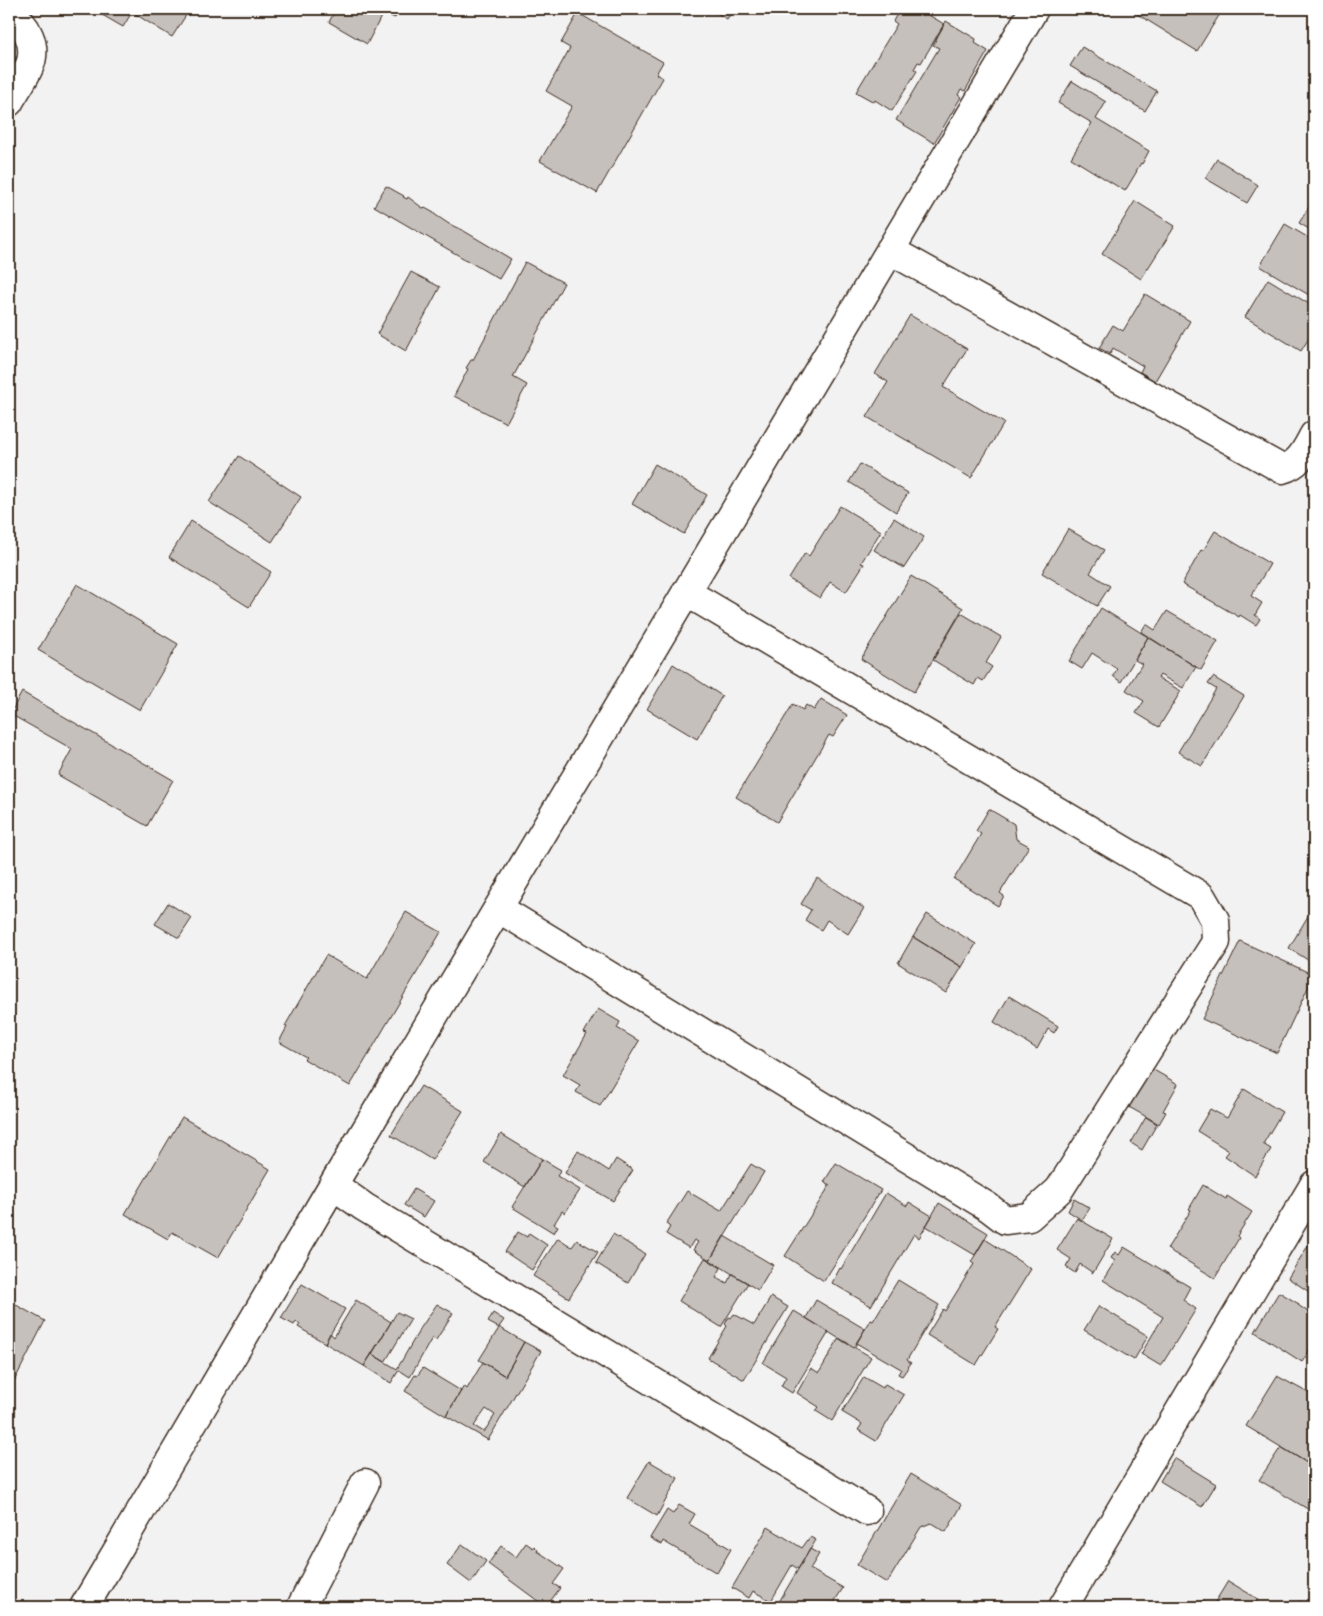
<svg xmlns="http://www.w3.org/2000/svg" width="1323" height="1616" viewBox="0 0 1323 1616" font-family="Itim,sans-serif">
<rect width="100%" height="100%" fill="#f3f2f2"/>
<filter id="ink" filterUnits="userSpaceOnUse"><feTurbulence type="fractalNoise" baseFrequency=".02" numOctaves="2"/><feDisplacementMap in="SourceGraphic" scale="10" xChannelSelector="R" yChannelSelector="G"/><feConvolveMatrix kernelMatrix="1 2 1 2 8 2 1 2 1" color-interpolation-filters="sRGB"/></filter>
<g filter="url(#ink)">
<path fill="#c6c0bd" stroke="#3b2a1e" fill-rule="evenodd" d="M92,9H190L172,37L132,12L123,27Z
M336,9H400L395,18L383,13L367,44L329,22Z
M710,9H734L727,19Z
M900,9H926L929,10L927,14L944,24L921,63L918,62L914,69L917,71L892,111L875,100L874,102L856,92L897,24L893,21Z
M1129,9H1223L1197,51Z
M578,13L663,62L656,74L663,78L597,193L540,161L572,106L546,91L570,48L561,43Z
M946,21L976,39L975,43L988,51L965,91L961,89L958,95L961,97L934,143L896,120L939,48L933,45Z
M1082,47L1157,91L1145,111L1070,66Z
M9,54L18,59L9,75Z
M1072,81L1106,102L1096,119L1149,151L1142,164L1141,163L1136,171H1137L1125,191L1071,158L1092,123L1058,103Z
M1217,159L1258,185L1247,203L1205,178Z
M386,186L404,196L403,197L407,199L408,197L424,209L425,208L434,213V214L449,224L464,231L511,259L499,279L374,206Z
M1314,199V232L1299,223Z
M1135,201L1175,226L1141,279L1102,254Z
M1285,224L1314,241V298L1260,266Z
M525,262L564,283L513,377L527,385L506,423L454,396L468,369L466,368L471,360H473Z
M411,272L440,287L406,351L377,334Z
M1268,279L1314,307V330L1301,351L1245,317Z
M1145,294L1190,321L1155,381L1140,372L1143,366L1113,348L1110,354L1099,348L1113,325L1123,331Z
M910,315L967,349L943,387L1004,423L971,478L867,417L888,382L875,374Z
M239,456L301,497L272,542L209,502Z
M655,464L707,495L684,534L632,504Z
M860,464L908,493L896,512L849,482Z
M840,506L881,531L861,563L864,564L846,592L830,582L820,598L789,579L805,553L809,556Z
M894,518L924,537L904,568L874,550Z
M191,521L271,572L249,607L169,557Z
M1068,529L1104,550L1090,573L1110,586L1097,606L1042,573Z
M1215,531L1270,564L1251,596L1262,603L1255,615L1260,619L1256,625L1240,615L1239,617L1182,584L1201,550L1203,551Z
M911,576L963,608L914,692L861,659Z
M77,584L178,644L140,710L38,650Z
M1101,608L1148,637L1121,682L1113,676L1117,669L1092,653L1082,669L1069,661Z
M1167,611L1218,641L1201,670L1141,632L1146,624L1155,630Z
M961,613L1001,637L986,663L992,667L983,681L978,678L974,685L933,660Z
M1148,637L1196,667L1183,688L1160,675L1158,678L1181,691L1159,727L1136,713L1144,701L1126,690L1142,664L1135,660Z
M673,664L722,696L697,739L647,709Z
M1213,677L1244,696L1202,766L1178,752L1216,689L1208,684Z
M22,692L173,780L147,826L58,775L72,749L10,714Z
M821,699L847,715L833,737L829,735L777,822L736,797L793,704L803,710L806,705L814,710Z
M989,809L1014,824L1016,839L1029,846L1000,893L1004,896L998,906L954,879L981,834L976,831Z
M1314,825V841L1307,837Z
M817,878L864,908L848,934L827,920L821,930L805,920L811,910L801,904Z
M168,903L192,918L179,938L155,924Z
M1314,906V964L1289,948Z
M406,912L441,932L350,1086L304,1059L306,1057L279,1042L287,1027L285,1026L326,955L367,979Z
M927,914L976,944L962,967L913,937Z
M913,937L962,967L946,993L898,963Z
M1240,941L1314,975L1277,1053L1202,1019Z
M1009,996L1058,1026L1054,1033L1048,1029L1037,1049L994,1022Z
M598,1009L620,1022L617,1028L639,1041L600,1106L576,1092L580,1085L563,1075L587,1034L584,1033Z
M1152,1069L1178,1084L1163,1111L1166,1112L1159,1124L1129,1107Z
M421,1086L463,1111L432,1160L391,1135Z
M1244,1089L1282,1112L1263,1144L1271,1149L1255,1176L1225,1156L1229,1151L1197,1131L1210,1109L1227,1118Z
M182,1117L270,1169L218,1258L172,1232L168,1239L125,1214Z
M1146,1117L1157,1124L1142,1150L1131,1143Z
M501,1134L542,1159L525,1187L484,1162Z
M578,1151L609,1171L616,1159L633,1170L613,1201L565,1173Z
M542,1159L561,1170L557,1176L580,1190L565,1213L562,1211L554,1224L558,1226L554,1233L512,1207Z
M836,1163L881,1190L824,1281L785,1256L830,1185L824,1182Z
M751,1164L764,1172L710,1260L693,1250L698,1242L694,1240L689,1248L666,1234L670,1227L666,1224L687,1191L721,1211Z
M1203,1185L1226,1199L1227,1196L1252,1212L1237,1236L1239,1238L1215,1278L1167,1249L1191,1210L1189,1209Z
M414,1189L434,1201L424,1217L404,1205Z
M886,1193L907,1206L909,1202L932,1216L919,1238L914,1234L871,1306L832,1283L840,1268L841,1269Z
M1074,1199L1090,1208L1082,1220L1068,1211Z
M939,1203L988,1233L975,1255L926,1226Z
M1077,1218L1113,1239L1093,1273L1080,1264L1075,1273L1066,1267L1071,1259L1057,1250Z
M518,1232L527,1237L529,1233L547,1245L532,1270L505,1252Z
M613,1234L645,1254L628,1283L596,1263Z
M724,1236L773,1265L758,1290L710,1260Z
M558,1238L572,1247L577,1240L598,1252L569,1298L533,1276Z
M985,1239L1031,1269L995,1327L998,1329L976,1365L927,1335L943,1309L945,1311L974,1264L971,1262Z
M1309,1244L1314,1247V1295L1288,1278Z
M1124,1247L1190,1287L1183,1300L1196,1309L1161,1366L1141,1354L1163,1317L1103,1280L1115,1261L1111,1258L1115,1252L1119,1255Z
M705,1258L721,1268L716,1277L727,1283L732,1274L748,1283L721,1327L679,1301Z
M898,1280L939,1305L907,1360L911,1363L902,1376L898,1374L901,1369L856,1343L871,1320L873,1321Z
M302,1284L345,1309L325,1343L298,1327L300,1324L296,1322L294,1325L281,1318Z
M1279,1292L1299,1304L1298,1305L1314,1316V1346L1313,1345L1302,1362L1255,1332Z
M771,1297L788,1307L744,1380L708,1358L727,1326L725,1324L729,1317L731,1318L734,1314L754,1325Z
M356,1300L391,1322L364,1366L325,1343L330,1333L334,1337Z
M816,1300L865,1329L854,1348L806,1318Z
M9,1301L45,1321L9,1391Z
M437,1304L453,1313L436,1340L432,1338L410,1377L399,1370L391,1383L364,1366L372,1354L397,1369L420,1329Z
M1099,1306L1148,1336L1134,1360L1084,1330Z
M794,1311L829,1332L792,1393L781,1386L786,1377L763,1363Z
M397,1312L411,1319L385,1362L372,1354Z
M493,1313L504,1320L499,1327L524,1342L505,1376L479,1360L499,1328L488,1322Z
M839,1338L871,1357L832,1421L816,1411L819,1407L797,1393L811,1368L819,1373Z
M524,1342L541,1351L488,1440L446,1416L464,1386L467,1389L483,1362L505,1376ZM486,1409L495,1415L484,1432L474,1426Z
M423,1368L461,1391L446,1416L405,1391L415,1375L417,1376Z
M1277,1376L1314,1396V1467L1246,1426Z
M864,1377L883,1388L885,1384L904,1395L876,1441L858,1430L862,1424L842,1412Z
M1281,1447L1314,1467V1506L1311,1511L1259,1480Z
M1174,1458L1216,1484L1202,1507L1160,1481Z
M649,1461L678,1478L657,1516L627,1498Z
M911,1474L962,1505L946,1532L931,1523L921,1527L887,1583L857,1565Z
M679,1505L695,1514L689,1524L731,1549L717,1573L663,1541L662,1545L650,1538L667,1510L673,1514Z
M768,1527L802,1548L810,1537L816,1540L798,1569L792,1565L771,1601L753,1591L749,1598L732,1588Z
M526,1543L533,1548L534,1546L538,1550L537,1552H539L564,1569L553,1584L560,1588L546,1607L488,1564L501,1546L516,1557Z
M462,1544L486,1561L471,1583L447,1565Z
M810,1549L819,1554L810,1569L843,1588L831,1607H776Z
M1228,1581L1258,1599L1254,1607H1212Z
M1202,1601L1212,1607H1198Z
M1299,1601L1309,1607H1295Z"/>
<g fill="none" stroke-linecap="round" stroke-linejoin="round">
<g stroke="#3b2a1e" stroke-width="31">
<path id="street" d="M9,13C27,23 38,47 29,67C24,79 15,91 9,102
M890,250L1282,469C1300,465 1306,449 1314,435
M498,908L988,1207L1005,1220L1029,1217L1059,1190L1216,942L1215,920L1201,896L686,592
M333,1185L364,1207L867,1511
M84,1607L333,1185L1034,9
M301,1607L365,1483
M1063,1607L1314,1185"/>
</g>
<use href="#street" stroke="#fff" stroke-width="28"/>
</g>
</g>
<rect width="1323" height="1616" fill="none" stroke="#fff" stroke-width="30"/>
<rect x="15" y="15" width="1293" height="1586" fill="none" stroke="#3b2a1e" stroke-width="2" filter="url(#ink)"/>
</svg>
